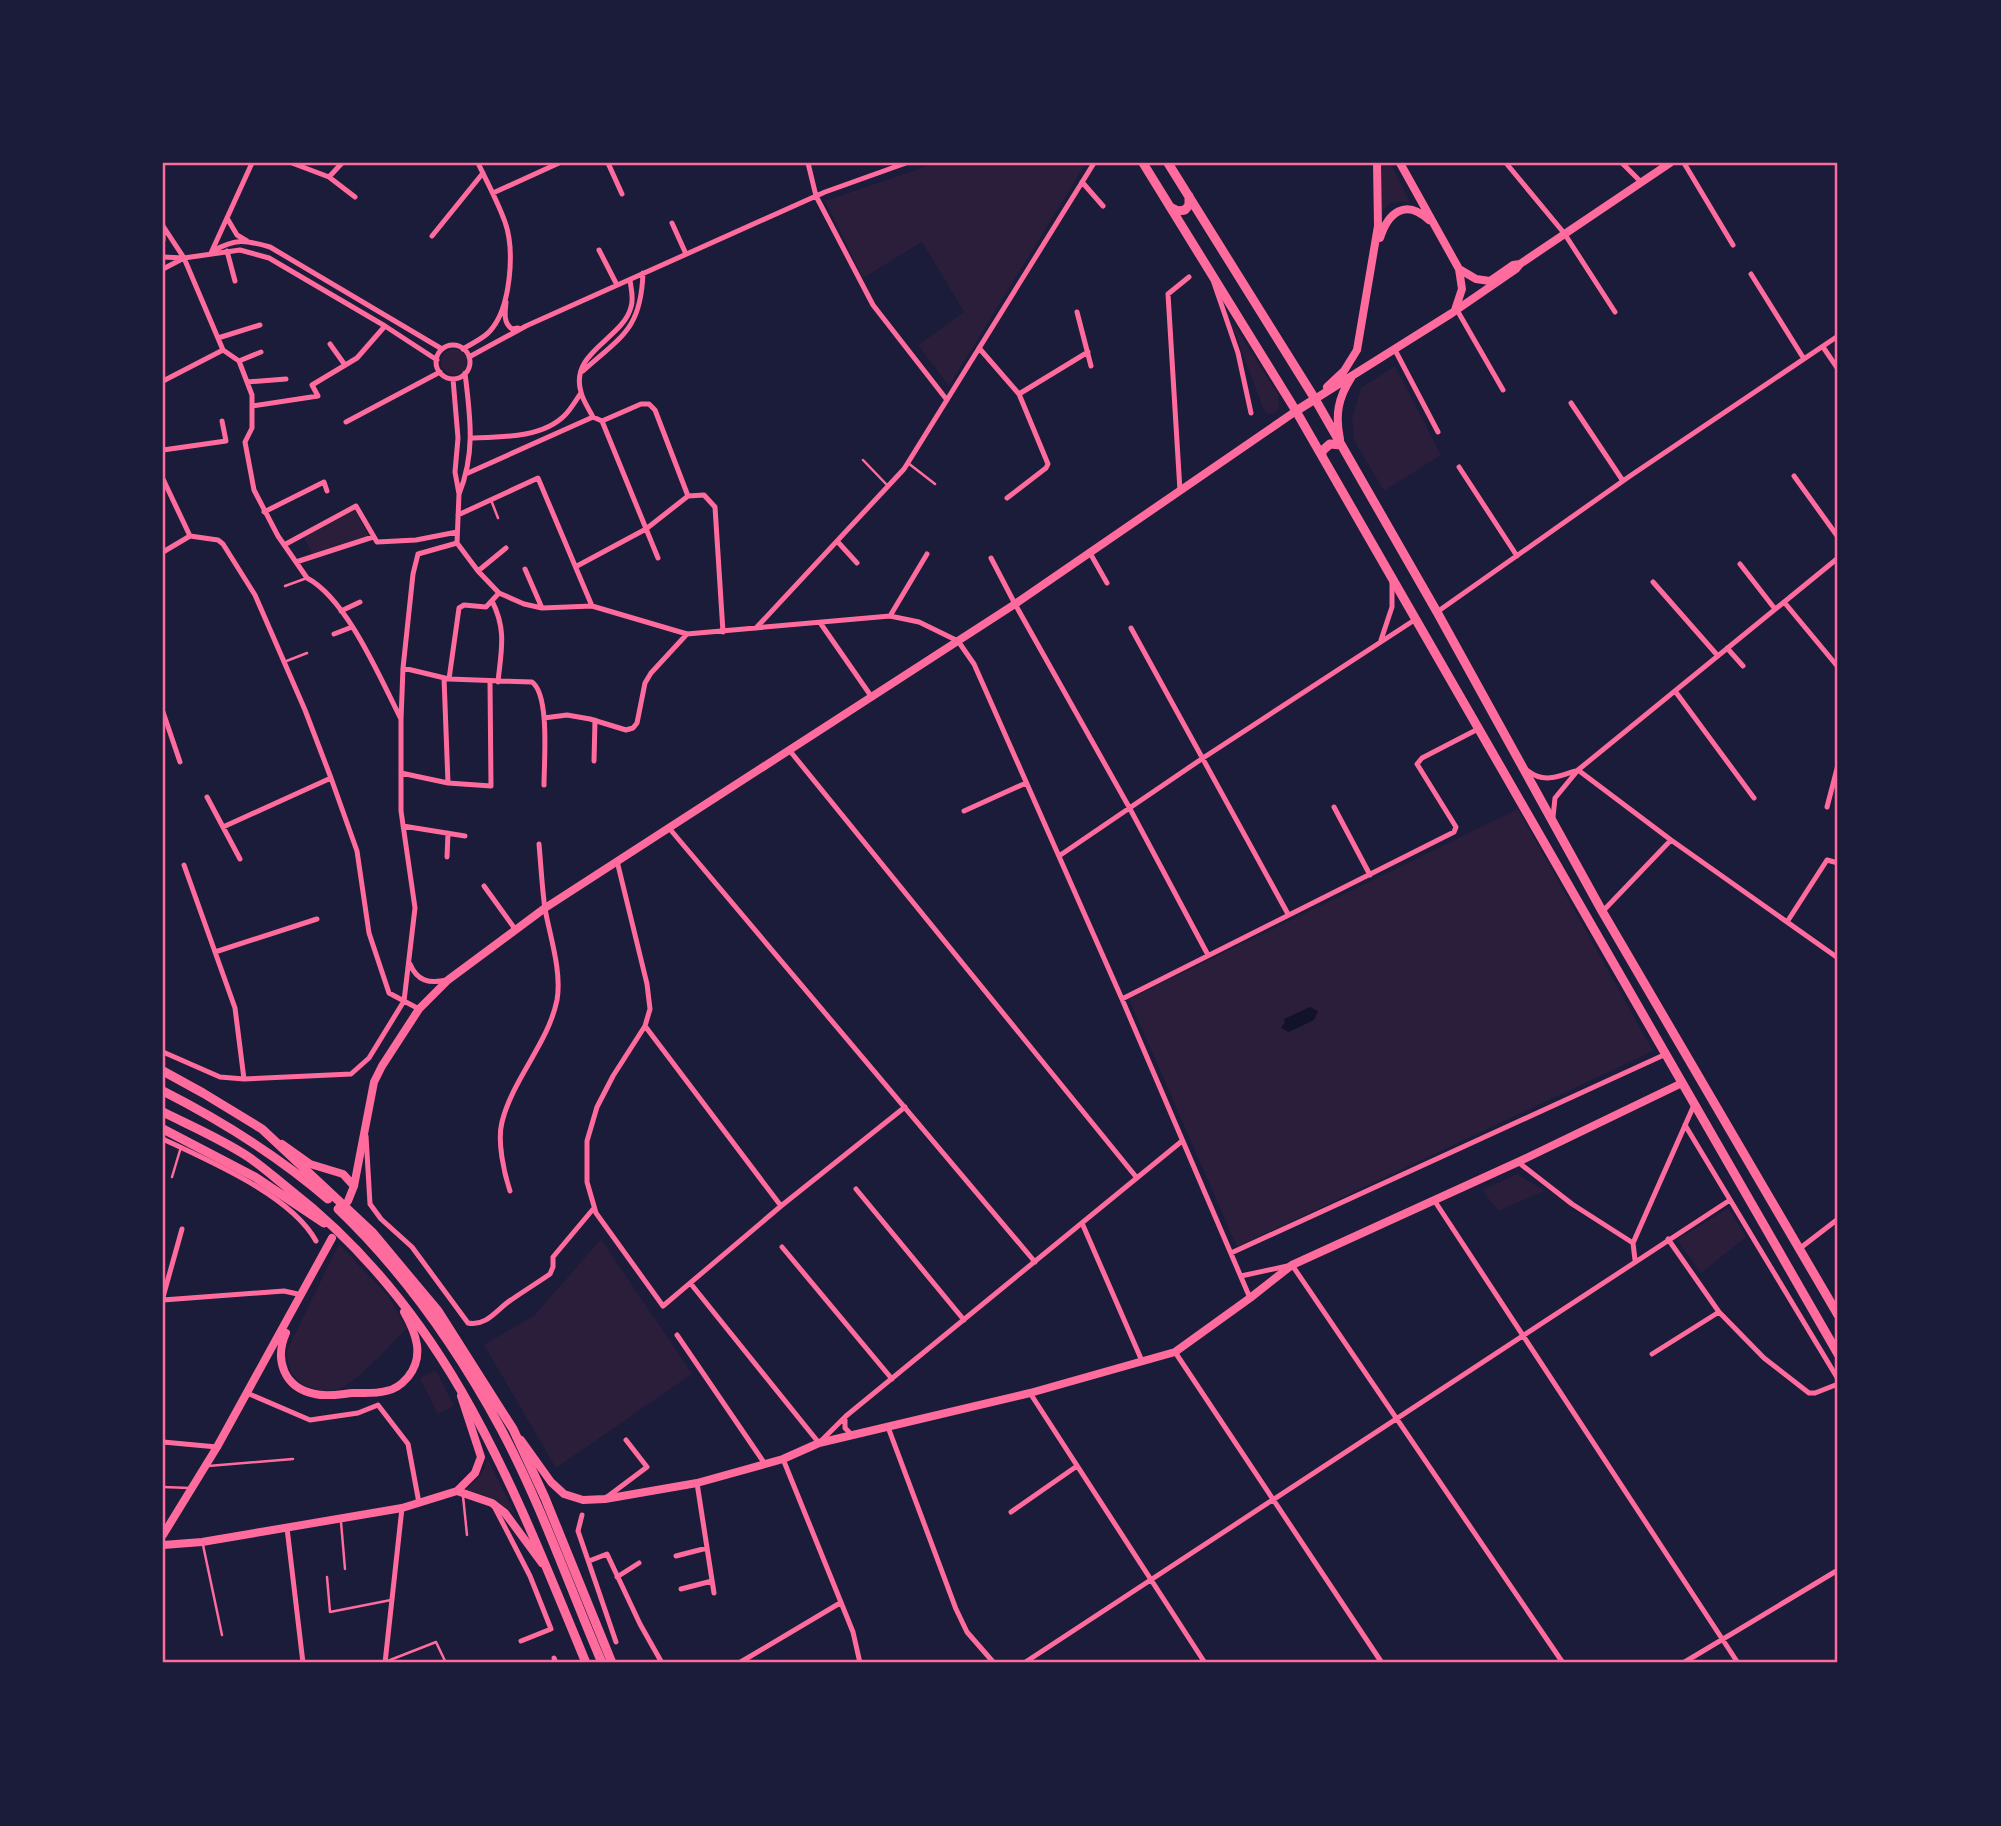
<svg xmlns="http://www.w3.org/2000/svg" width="2001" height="1826" viewBox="0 0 2001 1826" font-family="'Open Sans',sans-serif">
<rect width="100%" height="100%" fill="#1b1b3a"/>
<path fill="#2a1e3b" d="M936,163H1086L949,386L918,345L964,312L922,242L863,278L825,201Z
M1378,163H1390L1411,204C1398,199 1388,202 1381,213Z
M1230,319L1278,394L1279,408L1275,413H1266L1263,408Z
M441 362a13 13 0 1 1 26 0a13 13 0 1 1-26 0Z
M1395,366L1441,455L1384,491L1354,440L1352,419L1361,388Z
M354,509L369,536L313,555L303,536Z
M1518,809L1653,1051L1237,1247L1129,999Z
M1517,1174L1545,1191L1498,1211L1482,1190Z
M1728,1208L1746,1237L1701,1273L1677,1240Z
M601,1239L692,1374L556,1468L484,1345L535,1315Z
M339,1244L388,1296L407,1328C393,1342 355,1385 338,1389C328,1392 315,1390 306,1386C291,1379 287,1365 287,1350Z
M436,1370L454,1406L438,1414L420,1378Z
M487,1457L515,1514C496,1500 488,1495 464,1490C477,1481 485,1473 487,1457Z"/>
<path fill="#12122b" d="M1310,1007L1318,1011L1314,1020L1289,1032L1281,1028L1285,1022L1284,1019Z"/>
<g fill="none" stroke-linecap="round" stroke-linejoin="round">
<path stroke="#ff6b9d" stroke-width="2.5" d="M863,460L887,485
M908,463L935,484
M491,500L498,518
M285,586L307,578
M284,662L307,653
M172,1177L181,1147
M208,1466L293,1459
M163,1487L190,1488
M463,1496L467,1535
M341,1522L345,1569
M203,1545L222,1635
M327,1577L330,1612L391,1600
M385,1662L436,1642L446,1663"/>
<path stroke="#ff6b9d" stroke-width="5" d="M292,163L329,177L355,197
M608,163L622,194
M808,163L816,196L873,305L947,400
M1506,163L1564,233L1615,312
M1622,163L1640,181
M1684,163L1733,245
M329,177L342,163
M1082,182L1103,206
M493,193L559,163
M227,218L237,235L247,241
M672,223L686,254
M163,226L184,258L223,350L239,361L252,395V428L245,442L254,490L278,536L307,578C347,599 380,678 401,719
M163,226V240
M432,236L483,173
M599,250L617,285
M213,251C236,238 245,240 270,247L442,349
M227,251L235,281
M211,253L252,163
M163,257L184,258L240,250L269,258L385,326L437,360
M163,269L184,258
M1751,274L1804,359
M1214,283L1238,353L1251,413
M506,302C505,312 503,323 512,329L518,328
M1457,310L1503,390
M1077,312L1091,366
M218,338L260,325
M330,344L345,365
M436 362a17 17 0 1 1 34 0a17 17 0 1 1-34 0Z
M1823,347L1838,369
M979,348L1019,394L1048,464L1046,468L1007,498
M463,349C472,343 483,339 490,331C511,308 515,250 505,222C498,202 487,182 478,163
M1395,350L1438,432
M469,357L526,326L825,192L906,163
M239,361L261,352
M583,371C622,336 641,329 643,273
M453,379L458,438L455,472L459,494L457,543
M163,381L223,350
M247,382L286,379
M1019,394L1088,352
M1571,403L1623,481
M252,406L318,396L312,385L357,358L385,326
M602,421L593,417C589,409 583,401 581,392C569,352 623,339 631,307C634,298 631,289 630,280
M602,421L641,404H649L655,410L688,496
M602,421L658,558
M346,422L440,372
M471,438C501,437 543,438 565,415C571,409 576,400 581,393
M163,450L226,441L222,421
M1459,467L1517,556
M468,473L593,417
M1794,476L1838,537
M163,479L190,536
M1180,491L1168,294L1189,277
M459,494C476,452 470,416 465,373
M688,496L704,495L715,507L723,632
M264,512L324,482L327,491
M458,515L538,478L592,606
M190,536L218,540L223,544L255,595L305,710L331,778L357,851L369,933L389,993L419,1009
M837,541L857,563
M457,543L478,571L499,593L524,604L542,608L592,606L687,634L890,616L919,622L958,641L974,664L1122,999L1250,1298
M284,545L356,506L377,542L416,540L457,532
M163,552L190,536
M1090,553L1107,583
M418,554L457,543
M991,558L1015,604L1129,807L1208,955
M296,562L373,537
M1740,564L1775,609
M577,566L646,529L688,496
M525,569L542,608
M478,571L506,548
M1653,582L1718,656
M492,601C507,630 501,651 498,682
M1784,602L1838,667
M341,611L360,602
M1437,612L1630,476L1838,336
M890,616L927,554
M821,624L871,696
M756,628L904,469L1094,163
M1131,628L1288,914
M334,634L352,627
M1381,640L1392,607V581
M1727,648L1743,666
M403,668L449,679L532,682C550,695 544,762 544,785
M444,678L448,783
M449,679L459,608L464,605L486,607L499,593
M1675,691L1754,798
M163,712L180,762
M544,718L567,715L590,719L626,730L633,728L637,723L645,683L651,673L687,634
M790,751L1137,1178
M594,761L595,720
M1578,770L1671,840L1838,958
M1528,771C1543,783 1558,777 1575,771
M401,773L448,783L491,786L490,682
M207,797L240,859
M1334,807L1370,875
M1827,807L1838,765
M964,811L1026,783
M1553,817L1555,798L1578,770L1838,558
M403,826L465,836
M223,827L331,778
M669,828L1035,1262
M1059,856L1203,758L1416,619
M447,857L448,833
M617,861L647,984L650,1009L645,1026L613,1076L597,1107L587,1141V1182L596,1213L663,1306L781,1206L905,1107
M184,865L235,1008L244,1079
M484,886L515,929
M1603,911L1671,840
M1787,922L1827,860L1838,863
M215,952L317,919
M410,964C417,981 429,984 447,980
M1122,999L1454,832L1456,827L1417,764L1422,758L1480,728
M645,1026L781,1206
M163,1052L220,1077L244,1079L351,1074L369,1058L404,1001L415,908L401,811V720L403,668L413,574L418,554
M1685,1125L1838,1379
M366,1136L370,1204L381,1219L412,1247L468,1323C487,1327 498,1308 511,1300C524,1291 537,1283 550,1274L553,1267V1257L594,1208
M163,1139C209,1161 291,1195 316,1241
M1518,1162L1572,1204L1633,1243
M856,1189L964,1320
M510,1191C504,1173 497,1141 502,1122C513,1078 548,1044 557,1000C562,972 550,936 545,909C542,888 541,866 539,844
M1434,1200L1738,1663
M1082,1223L1142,1361
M1668,1239L1719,1312L1764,1358L1809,1393H1815L1838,1384
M782,1247L892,1379
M1799,1249L1838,1219
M1231,1253L1666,1054
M1635,1260L1633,1243L1694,1105
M1241,1276L1292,1265L1563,1663
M691,1284L819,1443L846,1416L1182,1141
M163,1297L182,1229
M163,1300L284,1291L302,1295
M677,1335L765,1464
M1175,1352L1382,1663
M1652,1354L1719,1312
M247,1393L310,1420L358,1413L378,1405L408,1444L419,1503
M1030,1393L1205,1663
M845,1419V1428L853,1436
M888,1427L956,1609L967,1632L994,1663
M163,1442L217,1447
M783,1459L853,1632L860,1663
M697,1483L714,1593
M607,1497L647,1467L626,1440
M494,1506L530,1576L551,1629L521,1641
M1011,1512L1077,1466
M582,1515L578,1531L616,1642
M287,1528L303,1663
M676,1556L707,1548
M589,1561L607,1554L640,1624L662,1663
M617,1577L639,1563
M681,1589L712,1581
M554,1658L556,1663
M385,1663L402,1508
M739,1663L840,1603
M1024,1663L1730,1200
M1683,1663L1838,1570"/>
<path stroke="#ff6b9d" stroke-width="8" d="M1400,163L1459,269L1462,289L1455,310
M1380,238C1388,213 1405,198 1429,220
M1459,269L1476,279L1490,281L1513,265L1520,264
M1327,387L1344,371L1357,350L1378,226L1377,163
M1315,399L1452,313L1516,269L1520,264L1670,163
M1340,439C1335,415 1338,398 1351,378
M282,1144L310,1164L343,1174L354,1186
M348,1201L354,1186L374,1082L382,1066L419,1009L448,980L545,908L1015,604L1296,411
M286,1333C274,1360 284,1388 315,1394C327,1397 341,1394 353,1393C364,1393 375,1394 386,1391C394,1390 402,1384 408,1377C425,1356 416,1333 404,1312
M521,1440L551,1482L564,1494L583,1500L605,1499L697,1483L783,1459L819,1443L1030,1393L1175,1352L1250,1298L1292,1265L1518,1162L1682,1083
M457,1491L492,1503L505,1513L542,1563
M163,1535L217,1447L332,1238
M163,1545L202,1542L402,1508L457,1491L475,1473L481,1457L461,1396"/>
<path stroke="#ff6b9d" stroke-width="9" d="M1143,163L1296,411L1838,1354
M1168,163L1315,399L1437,612L1602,911L1838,1315
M1170,207L1178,211L1185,210L1189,205V196
M1296,411L1315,399
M1322,456V451L1330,444L1341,445"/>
<path stroke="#ff6b9d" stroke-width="9" d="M163,1071L203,1093L262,1129L372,1232L438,1311L513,1429L545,1498L612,1663
M163,1091C222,1121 278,1156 328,1199
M163,1112C191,1126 221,1139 247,1156C262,1166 275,1178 289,1189C448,1312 512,1484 586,1663
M163,1129L255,1177L324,1223
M338,1209C405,1273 457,1348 501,1429C541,1504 569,1586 602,1663"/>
</g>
<rect width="2001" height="1826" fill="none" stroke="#1b1b3a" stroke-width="329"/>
<rect x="164" y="164" width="1672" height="1497" fill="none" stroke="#ff6b9d" stroke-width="2.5"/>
</svg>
